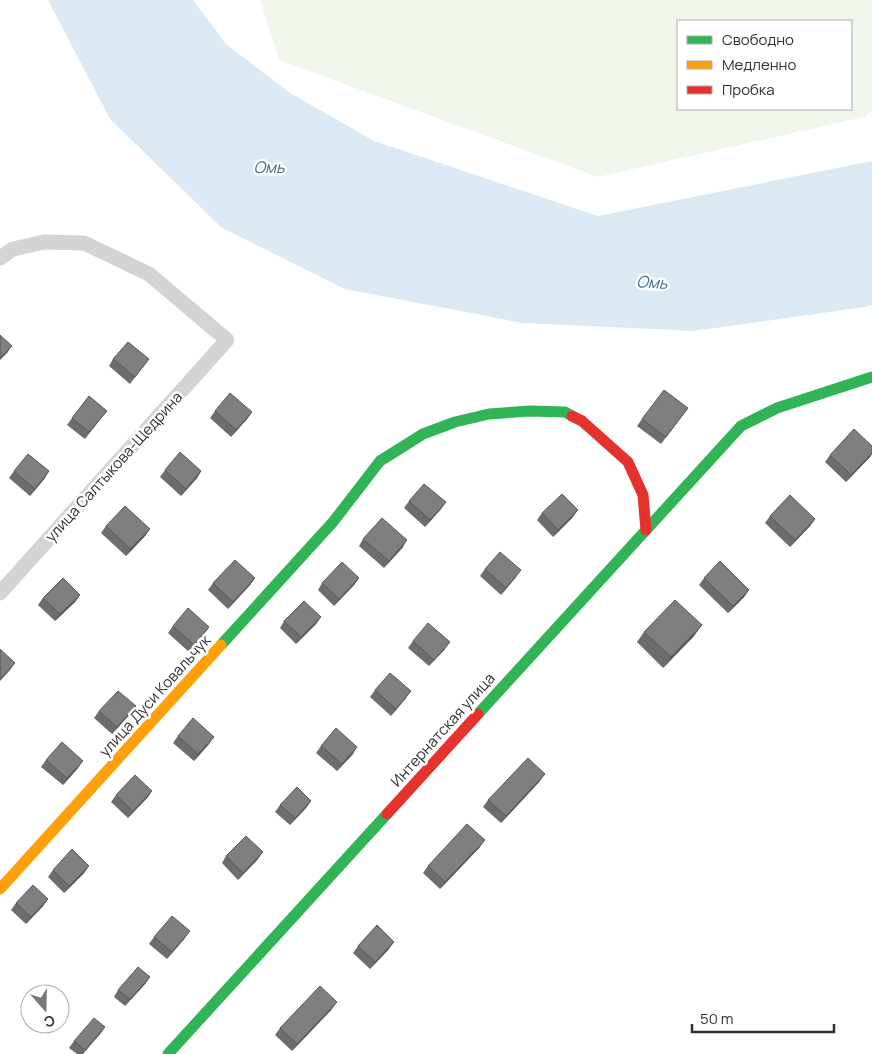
<svg xmlns="http://www.w3.org/2000/svg" width="872" height="1054" viewBox="0 0 872 1054" font-family="Manrope,sans-serif">
<rect width="100%" height="100%" fill="#fff"/>
<path fill="#f1f6ed" fill-rule="evenodd" d="M260,0H872V111L864,117L598,177L279,60ZM678,21H851V109H678Z"/>
<path fill="#dae9f3" d="M48,0H193L226,44L290,93L374,141L598,216L872,161V305L865,307L694,331L523,323L345,289L222,228L110,119Z"/>
<g fill="none" stroke-linecap="round" stroke-linejoin="round">
<path stroke="#d4d4d4" stroke-width="15" d="M0,258L13,249L44,242L84,243L149,274L227,340L0,593"/>
<path stroke="#30b455" stroke-width="11" d="M221,645L333,522L380,461L423,434L455,422L489,414L530,411L565,412L572,416
M478,714L741,426L777,408L872,377
M168,1054L387,814"/>
<path stroke="#ff9f0a" stroke-width="11" d="M0,889L221,645"/>
<path stroke="#e5322d" stroke-width="11" d="M572,416L582,421L628,462L643,495L646,530
M387,814L478,714"/>
</g>
<path fill="#6d6d6d" d="M113,359H149L130,384L109,366Z
M688,408L661,444L637,426L642,419Z
M107,411L85,439L67,425L72,418Z
M215,411L252,412L247,419L231,437L210,418Z
M872,446V454L870,457L846,482L825,462L830,455Z
M165,470L201,471L197,478L181,496L160,477Z
M14,471L45,478L30,496L9,478Z
M409,501L446,502L441,509L425,527L404,508Z
M542,513L573,517L553,537L537,520Z
M770,516L815,519L810,526L790,547L765,523Z
M106,526L150,529L145,536L126,556L101,533Z
M363,539L403,547L384,568L359,546Z
M485,569L516,577L501,595L480,576Z
M255,578L250,585L228,609L208,590L213,583Z
M359,578L354,585L334,606L318,590L322,583Z
M704,578L749,590L744,597L728,613L699,585Z
M80,595L75,602L55,621L38,605L43,598Z
M321,617L316,624L296,644L280,628L284,621Z
M173,626L209,627L204,634L189,652L168,633Z
M644,632L694,636L663,668L637,642Z
M413,641L445,649L429,666L408,648Z
M375,690L406,698L391,716L370,697Z
M99,711L131,713L112,734L94,718Z
M178,736L209,744L194,761L173,743Z
M321,746L353,754L337,771L316,753Z
M46,760L78,768L63,785L41,767Z
M540,781L501,823L483,807L488,800Z
M152,791L147,798L128,818L111,802L116,795Z
M311,801L306,808L290,825L275,812L280,805Z
M480,847L440,889L423,873L428,866Z
M226,856L258,859L238,880L222,863Z
M89,866L84,873L64,893L48,877L53,870Z
M48,899L43,906L26,924L11,910L16,903Z
M154,937L185,938L167,959L149,944Z
M358,946L389,949L370,969L353,953Z
M150,977L145,984L125,1006L114,997L118,990Z
M332,1009L292,1051L275,1035L280,1028Z
M105,1027L100,1034L83,1054H77L69,1048L74,1041Z"/>
<path fill="#595959" d="M12,346L7,353L0,360V358Z
M252,412L247,419L231,437L236,430Z
M872,453L870,457L846,482L851,475Z
M49,471L45,478L30,496L35,489Z
M201,471L197,478L181,496L186,489Z
M446,502L441,509L425,527L430,520Z
M578,510L573,517L553,537L558,530Z
M815,519L810,526L790,547L795,540Z
M150,529L145,536L126,556L130,549Z
M407,540L403,547L384,568L389,561Z
M521,570L516,577L501,595L506,588Z
M255,578L250,585L228,609L233,602Z
M359,578L354,585L334,606L339,599Z
M749,590L744,597L728,613L733,606Z
M80,595L75,602L55,621L60,614Z
M321,617L316,624L296,644L301,637Z
M702,625L694,636L663,668L671,657Z
M209,627L204,634L189,652L194,645Z
M450,642L445,649L429,666L434,660Z
M15,663L10,670L0,681V679Z
M411,691L406,698L391,716L396,709Z
M136,706L131,713L112,734L117,727Z
M214,737L209,744L194,761L198,754Z
M357,747L353,754L337,771L342,764Z
M83,761L78,768L63,785L67,778Z
M545,774L540,781L501,823L506,816Z
M152,791L147,798L128,818L133,811Z
M311,801L306,808L290,825L295,818Z
M485,840L480,847L440,889L445,882Z
M263,852L258,859L238,880L243,873Z
M89,866L84,873L64,893L69,886Z
M48,899L43,906L26,924L31,917Z
M190,931L185,938L167,959L172,952Z
M394,942L389,949L370,969L375,962Z
M150,977L145,984L125,1006L130,999Z
M337,1002L332,1009L292,1051L297,1044Z
M105,1027L100,1034L82,1054L85,1050Z"/>
<path fill="#7f7f7f" stroke="#595959" d="M0,335L12,346L0,358Z
M128,342L149,359L135,377L113,359Z
M664,390L688,408L666,437L642,419Z
M230,393L252,412L236,430L215,411Z
M89,396L107,411L89,432L72,418Z
M854,429L872,446V453L851,475L830,455Z
M180,452L201,471L186,489L165,470Z
M28,454L49,471L35,489L14,471Z
M424,484L446,502L430,520L409,501Z
M562,494L578,510L558,530L542,513Z
M790,495L815,519L795,540L770,516Z
M125,506L150,529L130,549L106,526Z
M382,518L407,540L389,561L363,539Z
M500,552L521,570L506,588L485,569Z
M235,560L255,578L233,602L213,583Z
M720,561L749,590L733,606L704,578Z
M342,562L359,578L339,599L322,583Z
M63,578L80,595L60,614L43,598Z
M675,600L702,625L671,657L644,632Z
M304,601L321,617L301,637L284,621Z
M188,608L209,627L194,645L173,626Z
M428,623L450,642L434,660L413,641Z
M0,649L15,663L0,679Z
M390,673L411,691L396,709L375,690Z
M118,691L136,706L117,727L99,711Z
M193,718L214,737L198,754L178,736Z
M336,728L357,747L342,764L321,746Z
M62,742L83,761L67,778L46,760Z
M528,758L545,774L506,816L488,800Z
M135,775L152,791L133,811L116,795Z
M297,787L311,801L295,818L280,805Z
M467,824L485,840L445,882L428,866Z
M246,836L263,852L243,873L226,856Z
M72,849L89,866L69,886L53,870Z
M33,885L48,899L31,917L16,903Z
M172,916L190,931L172,952L154,937Z
M377,925L394,942L375,962L358,946Z
M138,967L150,977L130,999L118,990Z
M320,986L337,1002L297,1044L280,1028Z
M94,1018L105,1027L85,1050L74,1041Z"/>
<g text-anchor="middle" stroke-width="5" stroke-linejoin="round" paint-order="stroke">
<g font-size="15" fill="#303030" stroke="#fff">
<text transform="translate(114 467) rotate(-48)" y="5">улица Салтыкова-Щедрина</text>
<text transform="translate(155 696) rotate(-48)" y="5">улица Дуси Ковальчук</text>
<text transform="translate(443 730) rotate(-48)" y="5">Интернатская улица</text>
</g>
<g font-size="16" font-style="italic" fill="#3a7296" stroke="#fff">
<text x="269" y="173">Омь</text>
<text transform="translate(652 282) rotate(4)" y="6">Омь</text>
</g>
</g>
<rect x="677" y="20" width="175" height="90" fill="#ffffff" stroke="#acacac"/>
<rect x="687" y="36" width="25" height="8" fill="#30b455" stroke="#acacac"/>
<text x="722" y="45" font-size="15" fill="#303030">Свободно</text>
<rect x="687" y="61" width="25" height="8" fill="#ff9f0a" stroke="#acacac"/>
<text x="722" y="70" font-size="15" fill="#303030">Медленно</text>
<rect x="687" y="86" width="25" height="8" fill="#e5322d" stroke="#acacac"/>
<text x="722" y="95" font-size="15" fill="#303030">Пробка</text>
<g transform="translate(45 1009) rotate(160)"><circle r="24" fill="#ffffff" stroke="#acacac"/>
<path d="M0-4L9 19L0 12L-9 19Z" fill="#787878"/>
<text y="-8" font-size="14" font-weight="bold" text-anchor="middle" fill="#303030">С</text>
</g>
<path d="M692 1024v8h142v-8" fill="none" stroke="#303030" stroke-width="2.5"/>
<text x="700" y="1024" font-size="15" fill="#303030" stroke="#ffffff" stroke-width="4" paint-order="stroke">50 m</text>
</svg>
